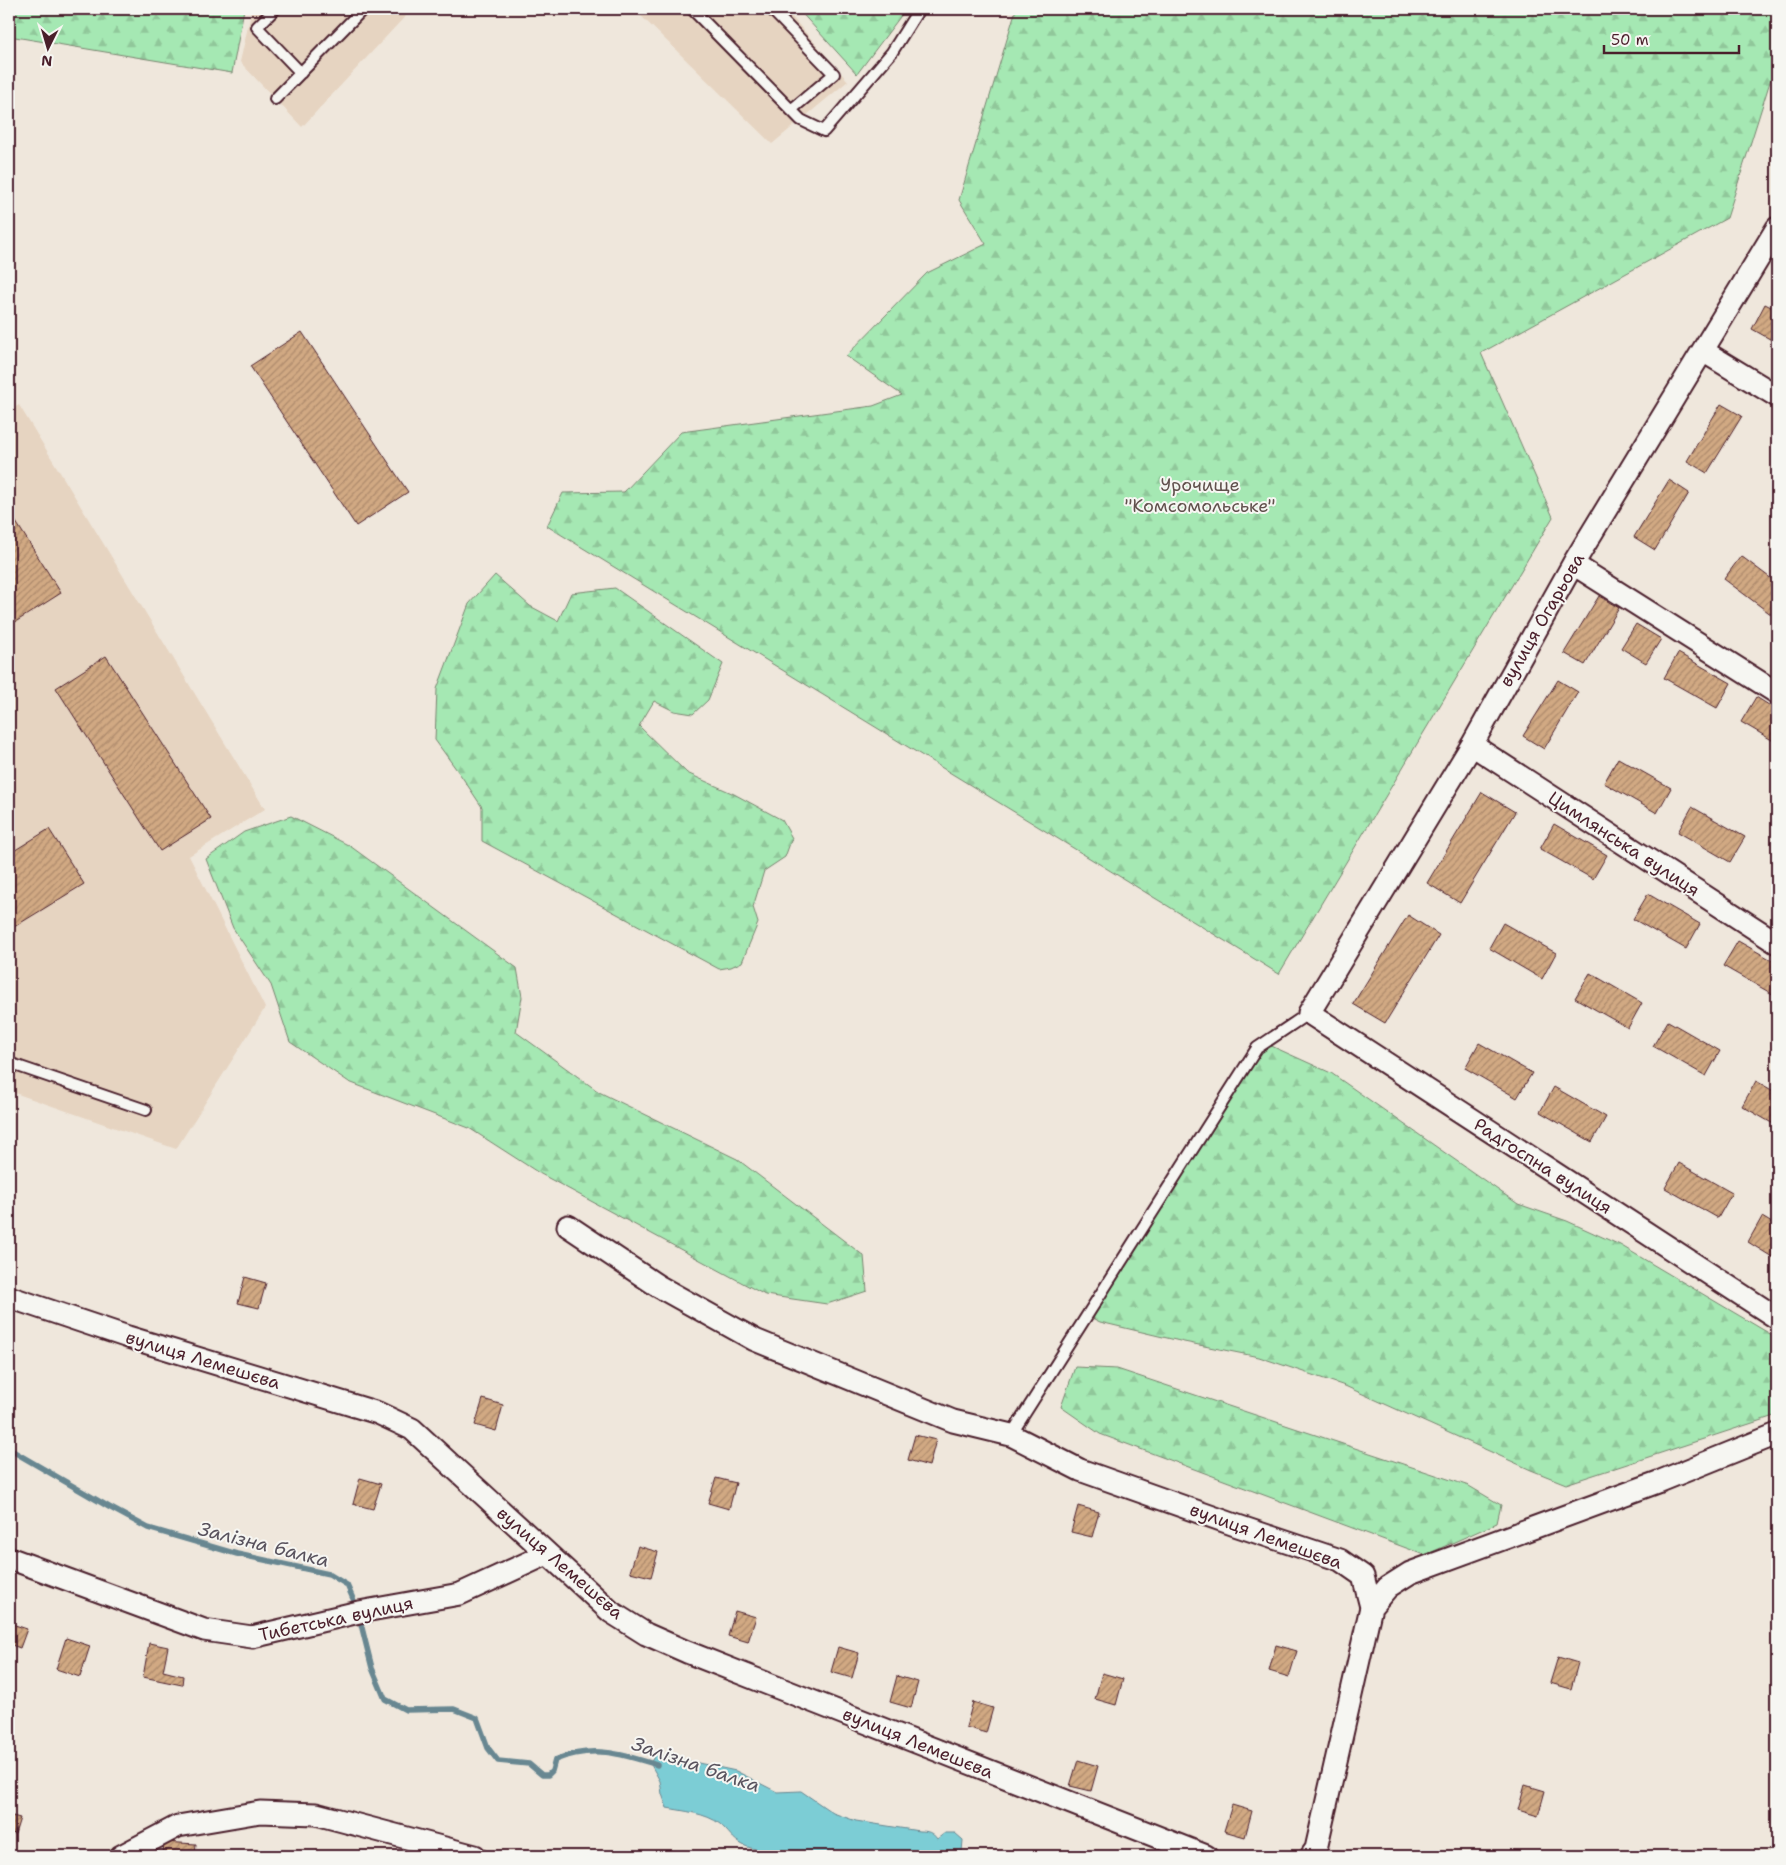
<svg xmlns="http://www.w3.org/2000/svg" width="1786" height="1865" viewBox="0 0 1786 1865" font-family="'Shantell Sans',sans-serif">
<defs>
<pattern id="forest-firs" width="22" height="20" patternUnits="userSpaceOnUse" patternTransform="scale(1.25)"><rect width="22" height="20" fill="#a5e8b3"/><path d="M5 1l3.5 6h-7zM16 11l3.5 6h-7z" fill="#90c79a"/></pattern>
<pattern id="building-hatch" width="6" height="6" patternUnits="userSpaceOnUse" patternTransform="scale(1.25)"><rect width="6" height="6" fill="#d1a983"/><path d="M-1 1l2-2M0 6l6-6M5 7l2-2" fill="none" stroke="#ac896b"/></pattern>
</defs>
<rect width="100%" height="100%" fill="#efe7dc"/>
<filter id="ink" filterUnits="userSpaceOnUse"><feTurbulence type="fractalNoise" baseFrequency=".02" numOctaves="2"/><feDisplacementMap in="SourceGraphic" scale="10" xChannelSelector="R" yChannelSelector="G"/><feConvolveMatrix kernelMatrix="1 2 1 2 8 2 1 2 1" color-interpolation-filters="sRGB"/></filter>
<g filter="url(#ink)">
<path fill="#e6d4c1" d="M252,9H412L302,127L240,62Z
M634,9H785L848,81L772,144Z
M19,405L265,809L189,856L265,1008L176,1149L9,1091V411Z"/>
<path fill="url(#forest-firs)" stroke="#78846f" d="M9,9H244L232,73L9,36Z
M798,9H906L857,74Z
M1016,9H1777V64L1774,69L1727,218L1481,353L1553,517L1279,974L547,526L563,493L624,492L681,432L873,406L902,395L846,356L927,273L986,244L959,200Z
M495,575L530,606L558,621L571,593L615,588L723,664L708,700L693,714L674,711L654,701L639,726L687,773L734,794L782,820L792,838L785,857L764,871L753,907L758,923L742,962L731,967L719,969L482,841V807L462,777L435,740L437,689L469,604Z
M291,816L350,846L517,968L522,997L516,1032L599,1092L737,1159L864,1256L867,1291L827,1304L765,1295L539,1173L469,1128L349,1082L290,1042L271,985L233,928L206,859L244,832Z
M1267,1044L1331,1073L1518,1204L1567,1221L1620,1245L1777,1338V1415L1566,1484L1531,1470L1345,1386L1259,1357L1184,1342L1100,1322L1086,1315Z
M1075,1367L1117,1369L1469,1486L1501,1505L1497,1523L1425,1555L1100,1434L1061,1407Z"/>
<path fill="#7ccdd5" stroke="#688791" d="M656,1754L736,1771L777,1792L801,1791L833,1813L856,1821L919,1831C928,1831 932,1832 937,1839L945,1833H955L963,1840L962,1852L969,1856H781C770,1850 755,1851 743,1845C733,1840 728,1831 720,1824C706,1813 683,1811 667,1808L662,1794L660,1781L650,1763Z"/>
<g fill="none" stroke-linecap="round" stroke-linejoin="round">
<path stroke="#688791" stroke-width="5.5" d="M9,1449L109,1507L148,1528L237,1554L329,1574L347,1585L357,1608
M359,1616L372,1668L385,1699L406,1710L454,1709L477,1718L488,1748L498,1761L529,1764L542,1775H548L552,1771L555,1760C592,1745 620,1753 657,1765"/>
</g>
<path fill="url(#building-hatch)" stroke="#4a1f2b" d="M1765,304L1777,310V343L1752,329Z
M302,332L408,492L356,526L250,366Z
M1721,404L1742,416L1707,473L1687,461Z
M1669,480L1689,493L1655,550L1634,537Z
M9,511L61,593L9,626Z
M1741,556L1777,583V609L1772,615L1724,579Z
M1599,596L1619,608L1585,665L1564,653Z
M1636,624L1661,639L1646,663L1621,648Z
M1678,653L1731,683L1717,708L1664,678Z
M106,656L211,819L160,851L56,688Z
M1558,680L1578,692L1544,749L1523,736Z
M1756,697L1777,710V743L1741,722Z
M1618,758L1671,788L1657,813L1604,783Z
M1482,792L1515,812L1460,903L1427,883Z
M1692,807L1745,837L1730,862L1678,832Z
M1554,824L1607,855L1593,879L1540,849Z
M49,829L84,884L9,930V854Z
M1648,894L1700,924L1686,949L1633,919Z
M1408,915L1439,935L1385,1023L1353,1004Z
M1503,923L1556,953L1542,979L1489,948Z
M1738,941L1777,963L1776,996L1723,966Z
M1590,973L1642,1003L1628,1028L1575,998Z
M1668,1021L1720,1051L1706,1076L1653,1046Z
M1479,1043L1532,1073L1517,1098L1465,1068Z
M1756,1081L1777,1093V1126L1742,1106Z
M1554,1087L1606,1117L1592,1142L1540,1112Z
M1679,1163L1732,1193L1718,1218L1665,1188Z
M1762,1217L1777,1226V1260L1748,1242Z
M245,1277L266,1283L259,1308L238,1303Z
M483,1399L503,1405L496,1431L475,1425Z
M915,1435L936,1440L929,1466L908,1460Z
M360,1478L381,1484L373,1509L353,1504Z
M716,1478L736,1483L729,1509L708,1503Z
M1078,1506L1099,1512L1092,1537L1071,1532Z
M638,1546L658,1552L651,1577L630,1572Z
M735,1611L756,1617L748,1642L728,1636Z
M9,1623L27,1629L20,1648L9,1644Z
M66,1638L90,1646L80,1677L56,1669Z
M149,1643L168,1647L163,1671L183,1676L182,1685L143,1677Z
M1276,1645L1297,1651L1289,1677L1269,1671Z
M838,1647L859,1653L852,1678L831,1672Z
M1558,1657L1578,1663L1571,1689L1550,1683Z
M1102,1673L1123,1679L1116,1705L1095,1699Z
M897,1676L918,1682L911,1708L890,1702Z
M973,1702L993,1708L986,1733L966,1727Z
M1078,1760L1098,1766L1091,1791L1070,1786Z
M1525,1785L1545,1791L1538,1816L1518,1810Z
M1232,1805L1252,1811L1245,1837L1224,1831Z
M9,1815L20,1818L15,1834L9,1832Z
M164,1842L196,1844L195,1856H163Z"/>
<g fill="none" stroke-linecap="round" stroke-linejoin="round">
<g stroke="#4a1f2b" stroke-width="14">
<path id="lane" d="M275,9L257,27L301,73
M692,9L801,120L824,131L892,52L919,9
M771,9L834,74L791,110
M275,99L363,9
M9,1063L146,1110
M1011,1435L1257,1048L1309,1013"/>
</g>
<g stroke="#4a1f2b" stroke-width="25">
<path id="street" d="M1777,228L1573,564L1472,745L1309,1013L1777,1318
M1703,351L1777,396
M1573,564L1777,693
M1472,745L1777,943
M568,1226L658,1286L755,1340L953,1421L1011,1435L1080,1470L1238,1526L1340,1560L1363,1576L1371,1607
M9,1297L128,1337L378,1413L412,1429L611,1612L646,1634L687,1652L1206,1856
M9,1558L204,1630L252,1637L359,1612L460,1594L547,1554
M121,1856L178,1826L260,1812L316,1814L475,1856
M1311,1856L1316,1849L1371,1607L1388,1587L1410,1573L1658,1482L1777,1434"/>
</g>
<use href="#lane" stroke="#f6f6f2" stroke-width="10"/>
<use href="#street" stroke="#f6f6f2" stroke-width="21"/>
</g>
</g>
<g text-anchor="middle" stroke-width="4" stroke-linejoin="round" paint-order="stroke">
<g font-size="18" fill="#61514d" stroke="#f6f6f2">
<text x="1200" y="491">Урочище<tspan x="1200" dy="21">"Комсомольське"</tspan></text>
</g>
<g font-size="18" fill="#4a1f2b" stroke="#f6f6f2">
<text transform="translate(1542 620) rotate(-60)" y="6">вулиця Огарьова</text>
<text transform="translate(1624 844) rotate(33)" y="6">Цимлянська вулиця</text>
<text transform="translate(1543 1166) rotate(33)" y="6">Радгоспна вулиця</text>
<text transform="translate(203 1360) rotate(17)" y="6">вулиця Лемешєва</text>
<text transform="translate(1266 1536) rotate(20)" y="6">вулиця Лемешєва</text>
<text transform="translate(560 1563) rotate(41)" y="6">вулиця Лемешєва</text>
<text transform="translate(336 1619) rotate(-12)" y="6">Тибетська вулиця</text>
<text transform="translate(918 1743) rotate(22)" y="6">вулиця Лемешєва</text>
</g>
<g font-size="19" font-style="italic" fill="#59535e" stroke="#f6f6f2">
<text transform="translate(264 1544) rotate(14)" y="7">Залізна балка</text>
<text transform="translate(696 1764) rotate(19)" y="7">Залізна балка</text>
</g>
</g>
<rect width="1786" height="1865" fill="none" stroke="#f6f6f2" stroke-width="30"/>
<rect x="15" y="15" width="1756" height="1835" fill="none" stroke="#4a1f2b" stroke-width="2" filter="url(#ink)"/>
<g transform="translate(48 48) rotate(185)" stroke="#f6f6f2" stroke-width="4" paint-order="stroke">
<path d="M0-4L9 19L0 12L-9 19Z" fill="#4a1f2b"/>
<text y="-8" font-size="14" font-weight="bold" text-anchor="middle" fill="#4a1f2b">N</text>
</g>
<path d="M1604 45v8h135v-8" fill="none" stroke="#4a1f2b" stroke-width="2.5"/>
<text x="1611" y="45" font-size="15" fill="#4a1f2b" stroke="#f6f6f2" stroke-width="4" paint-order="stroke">50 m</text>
</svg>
